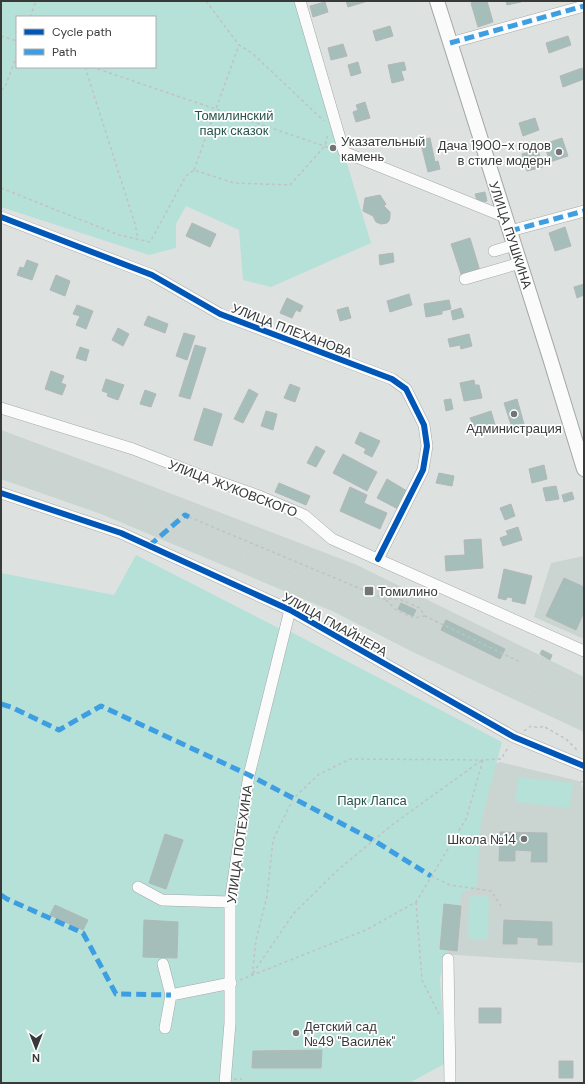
<svg xmlns="http://www.w3.org/2000/svg" width="585" height="1084" viewBox="0 0 585 1084" font-family="'DM Sans',sans-serif">
<rect width="100%" height="100%" fill="#dde2e0"/>
<path fill="#cad4d1" d="M1,430L112,471L357,565L584,677V732L413,652L332,611L101,514L1,479Z
M584,556V639L534,617L551,563Z
M500,762L579,781L584,789V963L439,954L484,768Z"/>
<path fill="#b6e1d8" fill-rule="evenodd" d="M1,1H298L371,243L271,287L243,280L239,230L186,206L176,224V248L149,255L1,207ZM17,17H155V67H17Z
M136,555L290,634L291,632L502,742L481,822L477,886L462,893L440,979L446,1063L409,1083H1V573L114,595Z
M518,777L573,783L570,808L515,802Z
M473,895H485L489,899L488,937L484,940L471,939L468,936L469,898Z"/>
<path fill="#a6beba" stroke="#b3b7b6" d="M346,1H368L348,7Z
M477,1H487L493,22L478,27L471,3Z
M506,1H521V2L507,5Z
M325,2L328,12L313,17L310,6Z
M390,26L393,36L376,41L373,31Z
M568,36L571,45L549,53L546,43Z
M343,44L347,56L331,60L328,48Z
M358,62L361,73L351,76L348,65Z
M404,62L406,70L401,71L404,80L392,83L388,65Z
M582,68L584,79L563,87L560,76Z
M365,102L370,118L356,122L353,112L358,110L356,105Z
M535,118L539,130L523,136L519,123Z
M430,138L435,162L438,161L440,169L428,172L420,140Z
M562,138L568,156L550,162L544,144Z
M538,150L543,167L527,171L522,154Z
M485,192L487,201L478,203L475,194Z
M380,195L386,204L384,206L390,212V217L389,221L387,223L381,224L376,222L373,216L363,211L365,198Z
M192,223L216,234L210,247L186,236Z
M565,227L571,246L555,251L549,233Z
M470,238L480,271L462,277L451,244Z
M393,253L394,262L380,265L379,255Z
M27,260L38,264L32,280L17,275L20,267L24,268Z
M56,275L70,281L65,296L50,290Z
M584,284V295L577,298L574,287Z
M409,294L412,305L390,312L387,301Z
M287,298L303,306L300,312L296,310L292,318L280,313Z
M449,300L451,309L442,311V314L426,317L424,304Z
M77,305L93,311L86,329L76,325L80,316L73,314Z
M348,307L351,318L340,321L337,310Z
M461,308L464,317L453,320L451,311Z
M148,316L168,324L165,333L144,325Z
M118,328L129,334L123,346L112,340Z
M184,333L195,336L187,360L176,356Z
M469,334L472,346L461,349L460,345L450,347L448,339Z
M195,345L206,348L190,399L179,396Z
M80,347L89,350L86,361L76,358Z
M51,371L64,376L61,383L66,385L62,395L45,389Z
M106,379L124,385L118,400L107,396L108,393L102,391Z
M474,380L475,385H479L482,398L464,401L460,383Z
M290,384L300,388L295,402L284,398Z
M249,389L258,394L243,423L234,419Z
M145,390L156,394L151,407L140,404Z
M451,399L453,409L446,411L444,400Z
M517,399L524,424L512,428L504,403Z
M204,408L222,414L212,446L194,440Z
M266,411L277,414L273,430L261,426Z
M491,411L496,428L484,432L482,425L474,427L470,418Z
M360,432L380,441L372,457L364,453L366,449L355,443Z
M316,446L325,451L316,467L307,463Z
M343,454L377,472L367,491L333,473Z
M544,465L547,479L532,483L529,469Z
M439,473L454,476L452,486L436,483Z
M387,479L407,491L398,509L377,498Z
M279,483L310,496L306,505L275,492Z
M556,486L559,499L546,501L543,488Z
M350,487L367,495L364,503L387,513L380,529L340,511Z
M572,492L574,499L564,502L562,495Z
M511,504L515,516L505,520L500,508Z
M518,527L522,540L503,546L500,538L508,535L506,531Z
M481,539L483,568L446,571L445,556L465,555L464,540Z
M504,569L532,576L525,604L512,601L513,598L507,597L506,600L498,598Z
M564,578L584,587V612L576,630L546,616Z
M401,603L416,610L413,616L398,609Z
M446,620L505,649L500,659L441,630Z
M542,650L552,655L550,660L540,654Z
M500,832L547,833V862H531L532,851L515,850V861H499Z
M165,834L183,840L166,889L149,883Z
M444,904L461,906L457,951L440,949Z
M55,905L88,920L83,930L50,915Z
M144,920L178,922L177,958L143,957Z
M504,920L552,922V945H538V938L517,937V944H503Z
M479,1008H501V1023H479Z
M322,1050L321,1068H252L253,1051Z
M559,1061H573V1078H559Z"/>
<g fill="none" stroke-linecap="round" stroke-linejoin="round">
<g stroke="#a4a8a7" stroke-width="12">
<path id="minor" d="M300,1L344,152L505,217
M450,43L584,6
M1,217L152,275L220,314L392,379L406,389L424,425L427,446L423,470L378,559
M510,231L584,211
M494,251L514,245
M465,279L520,263
M1,408L133,449L202,476L259,496L304,515L332,539L584,651
M1,493L121,533L290,610L514,737L584,766
M138,887L162,900L230,902
M448,959L450,1083
M163,964L171,995L165,1028
M171,995L231,983
M225,1083L230,1023V902L249,775L290,610"/>
</g>
<g stroke="#a4a8a7" stroke-width="16">
<path id="major" d="M437,1L550,358L584,469"/>
</g>
<path stroke="#c1c2c2" stroke-width="1.5" stroke-dasharray="3 3" stroke-linecap="butt" d="M206,1L239,45
M30,17L36,1
M1,36L17,41
M85,67L135,224L138,239
M92,67L333,149
M1,90L5,87L17,55
M194,170L239,45L252,53L324,121
M1,188L119,235L150,242L186,176L194,170L234,183L290,185L325,146L328,133
M189,517L385,599H399L420,608L425,616L520,662
M386,600L396,610L414,618L425,616
M524,731L531,726L540,728L543,726L566,739L579,752
M580,783L584,780
M431,876L450,885L491,891L501,906
M416,902L422,980L439,1014
M253,973L294,913L339,869L392,825L482,760
M252,975L256,940L267,896L273,840L293,799L318,775L350,759L483,760
M240,980L366,930L416,902L466,819L483,760L501,759L509,746
M234,1079H242"/>
<use href="#minor" stroke="#fafbfa" stroke-width="11"/>
<use href="#major" stroke="#fafbfa" stroke-width="14"/>
<path stroke="#d1d3d2" stroke-width="2.5" stroke-dasharray="5 5" stroke-linecap="butt" d="M1,437L187,503L374,580L436,607L584,682
M1,448L85,483
M1,456L178,525L425,637L584,713
M1,464L176,532L564,709L584,720
M275,563L364,601L584,704"/>
<path stroke="#3e9ee2" stroke-width="5" stroke-dasharray="10 5" stroke-linecap="butt" d="M450,43L584,6
M510,231L584,211
M149,546L185,515L189,517
M1,704L11,707L59,730L101,706L249,775L373,840L431,876
M1,895L7,899L83,933L116,994L171,995"/>
<g stroke="#fff" stroke-width="8">
<path id="cycleway" d="M1,217L152,275L220,314L392,379L406,389L424,425L427,446L423,470L378,559
M1,493L121,533L290,610L514,737L584,766"/>
</g>
<use href="#cycleway" stroke="#0057b8" stroke-width="6"/>
</g>
<g fill="#727574" stroke="#fff" stroke-width="1.5">
<circle cx="333" cy="148" r="4"/>
<circle cx="559" cy="152" r="4"/>
<circle cx="514" cy="414" r="4"/>
<rect x="364" y="586" width="10" height="10" rx="2"/>
<circle cx="524" cy="839" r="4"/>
<circle cx="296" cy="1033" r="4"/>
</g>
<g text-anchor="middle" stroke-width="3.5" stroke-linejoin="round" paint-order="stroke">
<g font-size="13" fill="#24554c" stroke="#fff">
<text x="234" y="120">Томилинский<tspan x="234" dy="15">парк сказок</tspan></text>
<text x="372" y="805">Парк Лапса</text>
</g>
<g font-size="13" fill="#383a3a" stroke="#fff" text-anchor="start">
<text x="341" y="146">Указательный<tspan x="341" dy="15">камень</tspan></text>
<text x="551" y="150" text-anchor="end">Дача 1900-х годов<tspan x="551" dy="15">в стиле модерн</tspan></text>
<text x="514" y="433" text-anchor="middle">Администрация</text>
<text x="378" y="596">Томилино</text>
<text x="516" y="844" text-anchor="end">Школа №14</text>
<text x="304" y="1031">Детский сад<tspan x="304" dy="15">№49 "Василёк"</tspan></text>
</g>
<g font-size="13" fill="#383a3a" stroke="#fff">
<text transform="translate(511 235) rotate(72)" y="5">УЛИЦА ПУШКИНА</text>
<text transform="translate(292 330) rotate(21)" y="5">УЛИЦА ПЛЕХАНОВА</text>
<text transform="translate(233 488) rotate(21)" y="5">УЛИЦА ЖУКОВСКОГО</text>
<text transform="translate(335 624) rotate(29)" y="5">УЛИЦА ГМАЙНЕРА</text>
<text transform="translate(239 844) rotate(-82)" y="5">УЛИЦА ПОТЕХИНА</text>
</g>
</g>
<rect width="585" height="1084" fill="none" stroke="#383a3a" stroke-width="4"/>
<rect x="16" y="16" width="140" height="52" fill="#ffffff" stroke="#afb0b0"/>
<rect x="24" y="29" width="20" height="6" fill="#0057b8" stroke="#afb0b0"/>
<text x="52" y="36" font-size="12" fill="#383a3a">Cycle path</text>
<rect x="24" y="49" width="20" height="6" fill="#3e9ee2" stroke="#afb0b0"/>
<text x="52" y="56" font-size="12" fill="#383a3a">Path</text>
<g transform="translate(36 1048) rotate(180)" stroke="#ffffff" stroke-width="3" paint-order="stroke">
<path d="M0-3L7 15L0 10L-7 15Z" fill="#383a3a"/>
<text y="-6" font-size="11" font-weight="bold" text-anchor="middle" fill="#383a3a">N</text>
</g>
</svg>
